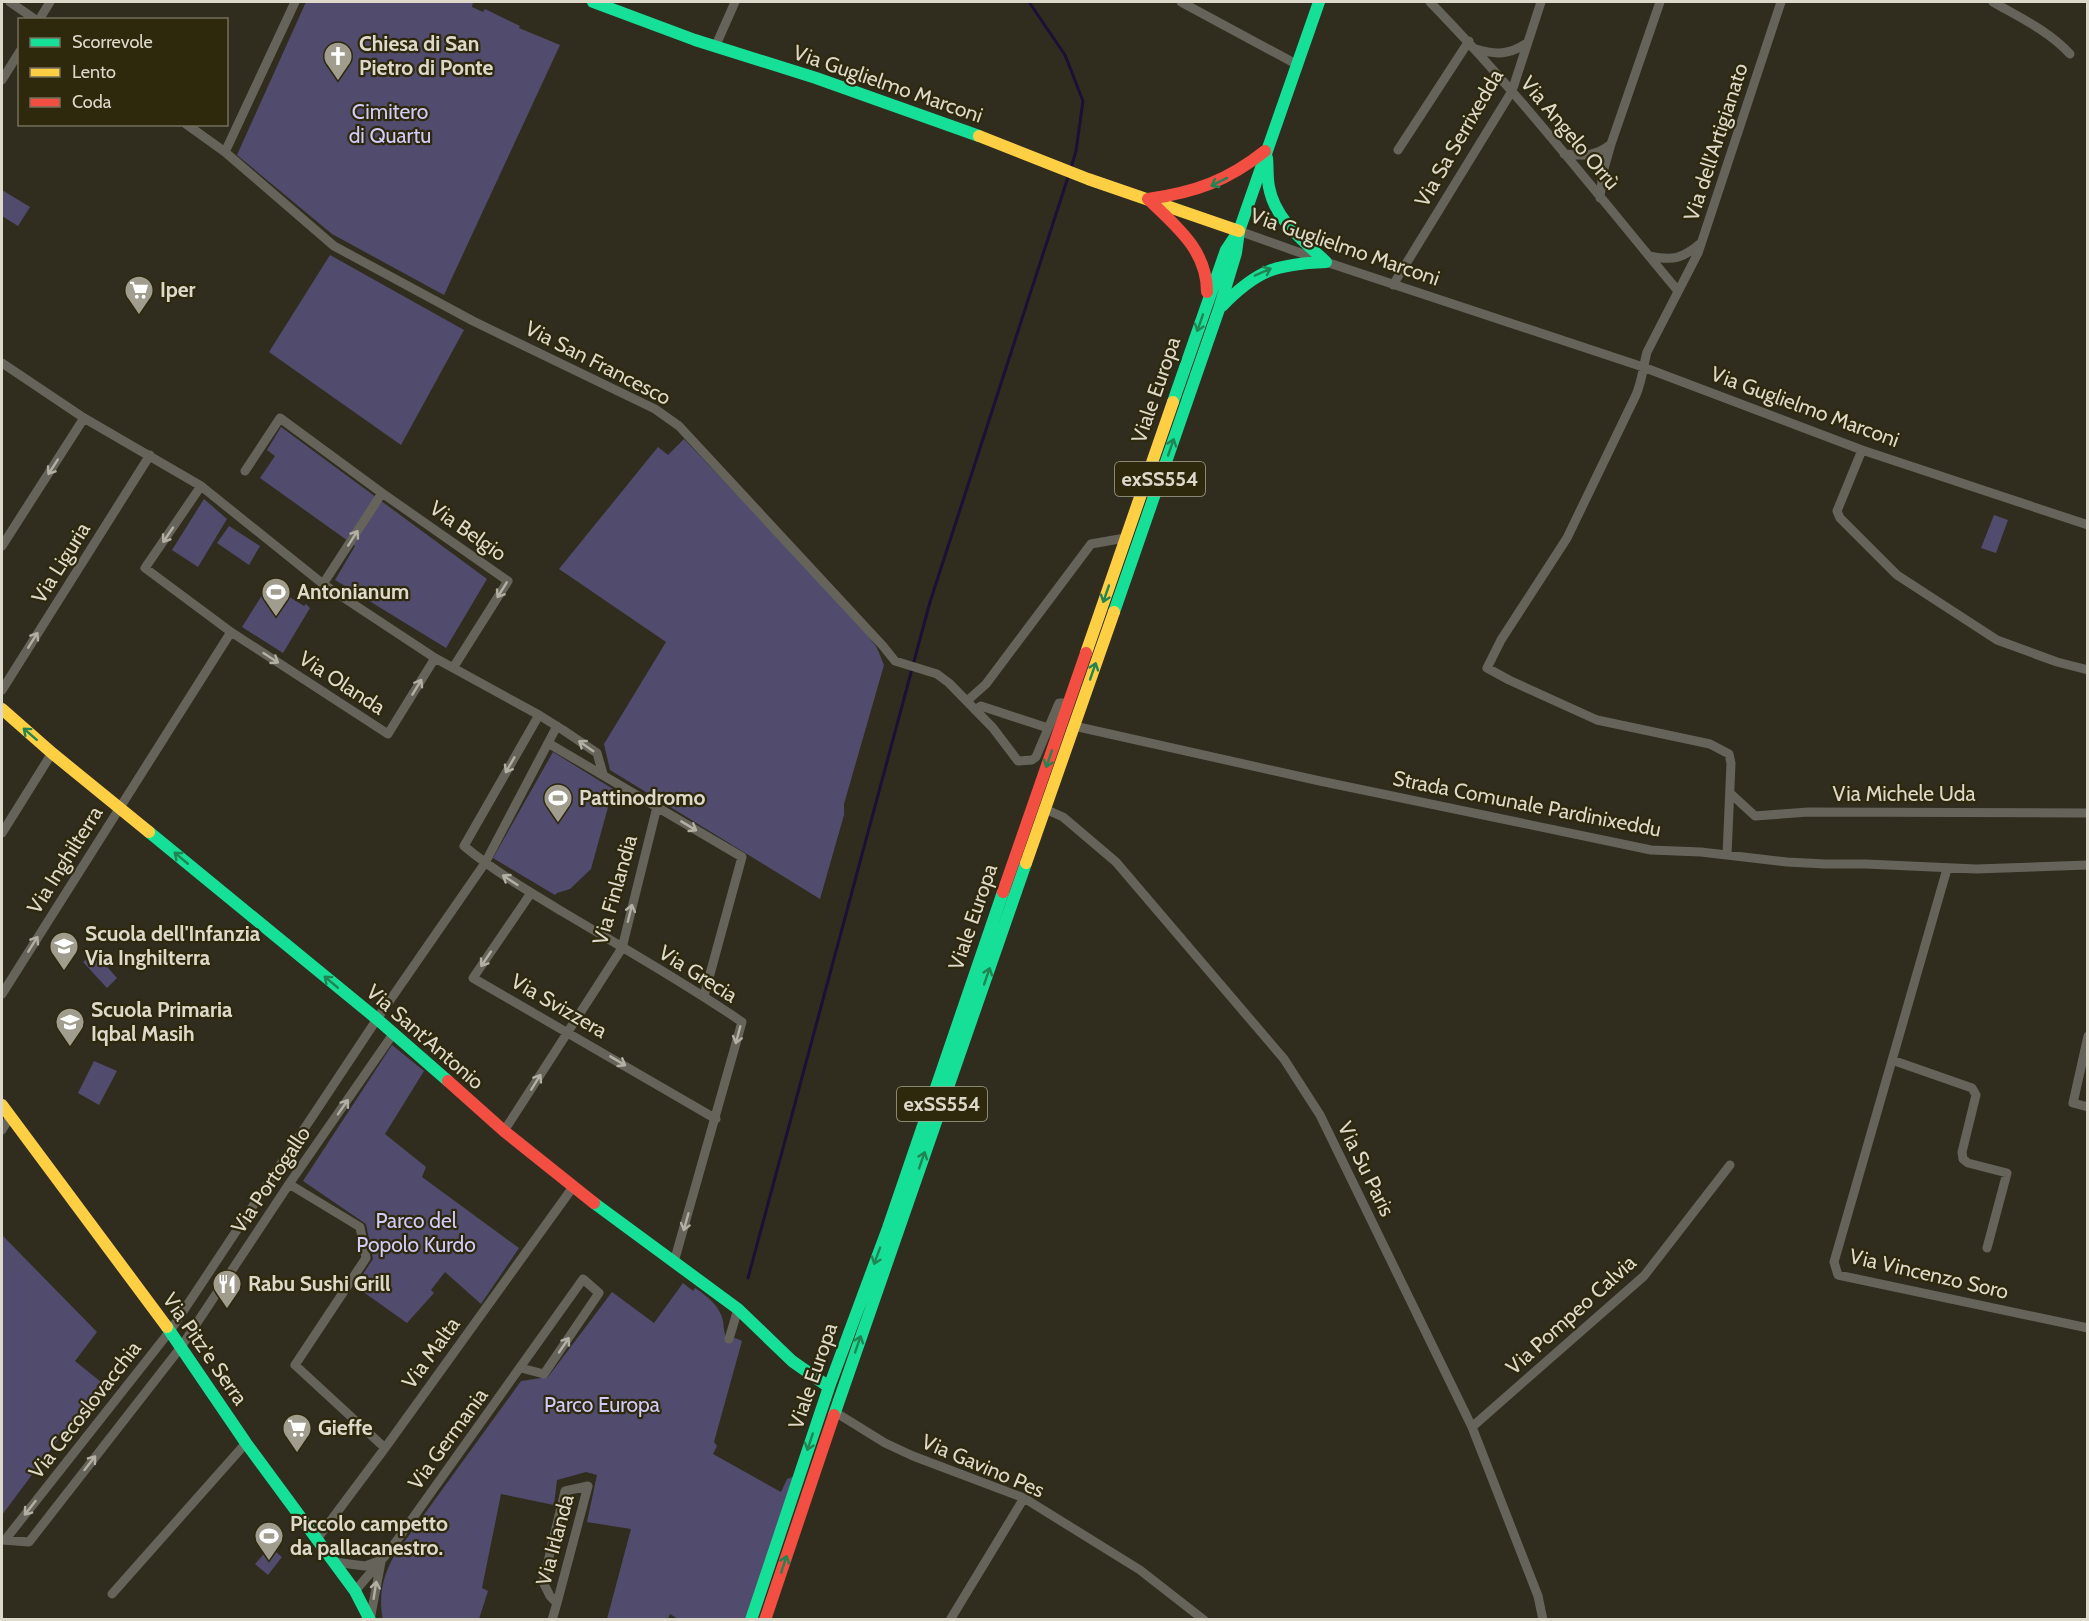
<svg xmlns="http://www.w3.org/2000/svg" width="2089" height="1621" viewBox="0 0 2089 1621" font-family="Cabin,sans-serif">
<rect width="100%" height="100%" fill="#302d1f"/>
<path fill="#514b6e" d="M306,2H473L472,7L483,12L485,9L520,26L519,28L560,45L444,295L332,234L237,155Z
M2,190L30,207L18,226L2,216Z
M330,255L464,330L401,445L269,352Z
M281,427L487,579L446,648L335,580L355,546L260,478L275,456L267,450Z
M684,439L858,622L877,648L884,665L844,804V815L820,899L610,770L604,744L666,642L559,569L658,447L668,455Z
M204,499L227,519L198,567L172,550Z
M1994,515L2008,520L1996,553L1981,548Z
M229,526L260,546L249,565L217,543Z
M269,584L304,606L306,604L310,608L283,653L242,627Z
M553,752L613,789L591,869L570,889L557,893L555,895L493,858Z
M94,952L117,978L107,988L83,962Z
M392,1045L424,1071L385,1134L426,1167L422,1177L519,1248L481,1304L445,1272L431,1290L434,1293L407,1323L355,1286L373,1259L366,1224L303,1181Z
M94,1061L117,1071L99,1105L78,1093Z
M2,1235L97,1332L75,1361L101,1382L2,1515Z
M683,1283L693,1291L695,1288C707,1296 720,1306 723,1321C724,1329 724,1333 727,1340L735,1338L742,1341L714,1442L717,1446L713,1454L781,1492L787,1479L795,1476L749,1619H678L670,1614L668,1619H607L631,1529L587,1522L597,1475L586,1472L557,1480L554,1505L501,1494L482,1588L488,1591L479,1619L383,1620C378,1596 383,1576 394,1556L521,1381L548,1377L612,1292L654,1323Z
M270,1547L282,1557L268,1575L255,1564Z"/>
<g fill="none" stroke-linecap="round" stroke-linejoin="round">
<path stroke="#1b1136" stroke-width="3" d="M1029,2L1065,55L1083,101L1076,151L1071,168
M748,1278L930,602L1069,174"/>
<path stroke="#66645a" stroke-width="9" d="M10,2L36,20
M1181,2L1296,64
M1430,2C1519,93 1597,194 1678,291
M1993,2C2019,17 2049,31 2070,54
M39,20L50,2
M716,45L735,2
M1476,49C1496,55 1509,55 1527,43
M2,80L20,51
M186,124L225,152L334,246L473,321L655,409L679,426L883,646L895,661L937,674L949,683L993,728L1018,761L1032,760L1036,757L1059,703H1068
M1398,150L1469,41
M225,152L295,2
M1564,154C1582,156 1596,157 1611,144
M1600,198L1603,172L1611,144L1660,2
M1239,231L1326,262L1643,367L1862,450L2088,525
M1649,256C1673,261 1682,259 1701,243
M1393,285L1512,91L1541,2
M2,363L84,418L201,486L323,584L435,658L539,715L563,730L597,753L603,774
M1862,450L1837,511L1840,518L1897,575L1997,640L2057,662L2088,670
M245,471L280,418L382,493L508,581L453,668
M201,486L145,568L231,632L388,734L435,658
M2,546L84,418
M323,584L382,493
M2,690L150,455
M967,701L986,684L1091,544L1125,538
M975,710L981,706L1048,728
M539,715L464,846C494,871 528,891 563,912C623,948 684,982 742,1022L674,1262
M1074,726L1320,781L1651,850L1701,852L1787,862L1825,864H1866L1976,869L2088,865
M548,743L742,857L704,996
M1730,793L1755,816L1808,812L2088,813
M1045,809L1063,817L1116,862L1284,1059L1320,1115L1472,1427L1538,1596L1543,1620
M2,833L52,753
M1727,855L1731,763L1729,754L1710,744L1597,720L1509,680L1487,668L1501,640L1567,538L1636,395C1642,381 1643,367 1647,352L1698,253L1781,2
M1947,869L1834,1262L1838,1275L2088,1328
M531,893L473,978L716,1119
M2,994L231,632
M2088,1036L2073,1103L2088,1107
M1892,1060L1972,1088L1976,1095L1962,1152L1963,1159L1968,1163L2007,1173L1987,1248
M2,1130L10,1117
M504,1131L622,948L657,807
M289,1184L360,1227L366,1258L295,1365L385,1448
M729,1339L738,1309
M835,1412L885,1443L913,1456L1024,1498L1140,1570L1204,1620
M1472,1427L1644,1276L1730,1165
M317,1539L385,1448L573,1187
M2,1540L29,1542L181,1347L289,1184L393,1034
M5,1540L170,1331L377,1019L485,863L557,726
M334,1562L365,1566L379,1561
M355,1591L390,1550L583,1279L599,1293L544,1374L521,1368
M112,1594L246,1443
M370,1620L381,1562
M552,1620L557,1603L588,1486L565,1491L543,1582L550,1596L557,1603
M950,1620L1024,1498"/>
<path stroke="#16e098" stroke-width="12" d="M593,2L695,40L816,78L979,136
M1267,158C1268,168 1267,177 1269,187C1275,220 1303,240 1326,262
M1222,306C1257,270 1276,264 1326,262
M1173,402L1226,250L1238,232
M1114,612L1219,309L1236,253L1239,231L1319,2
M149,832L377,1019L448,1081
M594,1203L738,1309L792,1361L829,1387
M167,1327L246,1443L355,1591L370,1620
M834,1415L1026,863
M751,1620L829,1387L888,1228L1003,892"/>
<path stroke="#ffcf43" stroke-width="12" d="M979,136L1088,179L1239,231
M1086,653L1173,402
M2,709L52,753L149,832
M1026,863L1114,612
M2,1105L167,1327"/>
<path stroke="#f24e42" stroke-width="12" d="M1148,199C1196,192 1227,181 1265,151
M1148,199C1176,226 1207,250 1207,292
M1003,892L1086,653
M448,1081L504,1131L594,1203
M765,1620L834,1415"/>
</g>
<defs><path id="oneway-shaft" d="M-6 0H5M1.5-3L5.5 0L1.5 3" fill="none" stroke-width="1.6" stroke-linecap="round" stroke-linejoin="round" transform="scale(1.5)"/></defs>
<g stroke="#228452">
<use href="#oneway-shaft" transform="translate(1219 182) rotate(153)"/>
<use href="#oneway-shaft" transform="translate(1263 272) rotate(-24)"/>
<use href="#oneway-shaft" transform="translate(1200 323) rotate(109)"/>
<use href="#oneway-shaft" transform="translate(1171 447) rotate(-71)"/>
<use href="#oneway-shaft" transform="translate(1106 594) rotate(109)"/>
<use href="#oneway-shaft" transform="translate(1093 671) rotate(-71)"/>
<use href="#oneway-shaft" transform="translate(30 734) rotate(-139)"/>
<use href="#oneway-shaft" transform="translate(1049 759) rotate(109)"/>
<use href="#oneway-shaft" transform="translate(181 858) rotate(-140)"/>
<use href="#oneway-shaft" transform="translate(987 976) rotate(-71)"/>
<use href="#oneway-shaft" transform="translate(331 982) rotate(-140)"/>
<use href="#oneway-shaft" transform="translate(922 1160) rotate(-71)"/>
<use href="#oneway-shaft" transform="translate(877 1256) rotate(110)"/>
<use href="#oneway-shaft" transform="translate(858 1344) rotate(-71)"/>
<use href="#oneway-shaft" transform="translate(810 1442) rotate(108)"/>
<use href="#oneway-shaft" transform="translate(784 1564) rotate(-72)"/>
</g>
<g stroke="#b3b0a3">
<use href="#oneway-shaft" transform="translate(53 467) rotate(123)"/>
<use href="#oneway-shaft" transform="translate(168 535) rotate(124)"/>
<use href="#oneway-shaft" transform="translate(353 538) rotate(-57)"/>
<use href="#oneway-shaft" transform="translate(502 590) rotate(122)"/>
<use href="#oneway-shaft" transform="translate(33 640) rotate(-58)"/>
<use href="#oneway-shaft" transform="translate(271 658) rotate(33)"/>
<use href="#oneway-shaft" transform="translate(417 687) rotate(-59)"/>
<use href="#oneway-shaft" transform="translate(586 746) rotate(-145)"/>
<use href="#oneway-shaft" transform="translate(510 765) rotate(120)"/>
<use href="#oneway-shaft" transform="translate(689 826) rotate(31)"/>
<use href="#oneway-shaft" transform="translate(510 880) rotate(-147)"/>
<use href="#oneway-shaft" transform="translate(630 913) rotate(-76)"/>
<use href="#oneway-shaft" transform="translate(33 944) rotate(-58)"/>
<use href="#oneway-shaft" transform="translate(486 959) rotate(124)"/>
<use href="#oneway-shaft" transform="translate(738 1035) rotate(105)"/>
<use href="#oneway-shaft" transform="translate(618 1061) rotate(31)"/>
<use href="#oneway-shaft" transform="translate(536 1082) rotate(-58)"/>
<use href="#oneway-shaft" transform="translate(343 1107) rotate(-55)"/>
<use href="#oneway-shaft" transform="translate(686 1222) rotate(106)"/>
<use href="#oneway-shaft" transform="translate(564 1345) rotate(-56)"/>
<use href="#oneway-shaft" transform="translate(90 1463) rotate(-52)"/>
<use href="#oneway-shaft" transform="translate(30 1508) rotate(128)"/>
<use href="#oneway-shaft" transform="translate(375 1590) rotate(-81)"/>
</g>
<defs>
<g id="church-pin" transform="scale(1.5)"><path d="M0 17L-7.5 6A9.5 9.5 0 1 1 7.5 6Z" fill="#a09d8e" stroke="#2e280d"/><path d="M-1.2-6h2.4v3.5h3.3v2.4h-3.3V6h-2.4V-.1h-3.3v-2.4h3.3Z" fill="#fff"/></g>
<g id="supermarket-pin" transform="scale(1.5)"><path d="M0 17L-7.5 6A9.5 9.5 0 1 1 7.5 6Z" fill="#a09d8e" stroke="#2e280d"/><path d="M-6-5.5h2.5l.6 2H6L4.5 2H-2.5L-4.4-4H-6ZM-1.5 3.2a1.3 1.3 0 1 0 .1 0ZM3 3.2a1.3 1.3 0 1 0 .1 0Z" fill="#fff"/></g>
<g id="stadium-pin" transform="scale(1.5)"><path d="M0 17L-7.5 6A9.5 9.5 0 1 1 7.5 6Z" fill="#a09d8e" stroke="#2e280d"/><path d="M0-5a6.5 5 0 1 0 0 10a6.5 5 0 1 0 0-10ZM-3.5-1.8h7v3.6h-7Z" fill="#fff"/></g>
<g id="school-pin" transform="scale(1.5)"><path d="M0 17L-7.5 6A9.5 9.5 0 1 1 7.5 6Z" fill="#a09d8e" stroke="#2e280d"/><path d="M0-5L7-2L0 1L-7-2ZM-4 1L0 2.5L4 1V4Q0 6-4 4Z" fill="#fff"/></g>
<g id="restaurant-pin" transform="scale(1.5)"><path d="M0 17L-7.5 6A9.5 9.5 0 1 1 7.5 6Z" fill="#a09d8e" stroke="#2e280d"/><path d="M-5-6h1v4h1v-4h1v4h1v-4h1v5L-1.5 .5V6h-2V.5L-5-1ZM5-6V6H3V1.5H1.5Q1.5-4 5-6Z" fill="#fff"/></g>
</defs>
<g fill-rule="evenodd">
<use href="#church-pin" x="338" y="56"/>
<use href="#supermarket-pin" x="139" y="290"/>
<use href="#stadium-pin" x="276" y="592"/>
<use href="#stadium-pin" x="558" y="798"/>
<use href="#school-pin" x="64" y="946"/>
<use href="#school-pin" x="70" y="1022"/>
<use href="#restaurant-pin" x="227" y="1284"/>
<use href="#supermarket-pin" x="297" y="1428"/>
<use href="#stadium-pin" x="269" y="1536"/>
</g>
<g text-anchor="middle" stroke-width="4.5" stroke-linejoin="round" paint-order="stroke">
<g fill="#2e280d" stroke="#a8a491" stroke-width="1.5">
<rect x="1115" y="462" width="90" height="34" rx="4.5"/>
<rect x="897" y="1087" width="90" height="34" rx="4.5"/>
</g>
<g font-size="20" font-weight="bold" fill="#ddd9ca">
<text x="1160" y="486">exSS554</text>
<text x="942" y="1111">exSS554</text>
</g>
<g font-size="21" font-weight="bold" fill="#ddd9ca" stroke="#2e280d" text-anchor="start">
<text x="359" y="51">Chiesa di San<tspan x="359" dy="24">Pietro di Ponte</tspan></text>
<text x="160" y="297">Iper</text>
<text x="297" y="599">Antonianum</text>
<text x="579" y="805">Pattinodromo</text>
<text x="85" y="941">Scuola dell'Infanzia<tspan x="85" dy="24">Via Inghilterra</tspan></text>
<text x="91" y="1017">Scuola Primaria<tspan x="91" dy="24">Iqbal Masih</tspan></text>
<text x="248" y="1291">Rabu Sushi Grill</text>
<text x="318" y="1435">Gieffe</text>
<text x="290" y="1531">Piccolo campetto<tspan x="290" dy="24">da pallacanestro.</tspan></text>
</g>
<g font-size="21" fill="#ddd9ca" stroke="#2e280d">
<text transform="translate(888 84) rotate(19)" y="7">Via Guglielmo Marconi</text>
<text transform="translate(1570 133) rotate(50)" y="7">Via Angelo Orrù</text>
<text transform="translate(1459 138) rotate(-60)" y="7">Via Sa Serrixedda</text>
<text transform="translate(1716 142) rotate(-72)" y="7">Via dell'Artigianato</text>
<text transform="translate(1345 247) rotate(19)" y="7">Via Guglielmo Marconi</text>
<text transform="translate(598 363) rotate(27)" y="7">Via San Francesco</text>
<text transform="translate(1156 390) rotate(-71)" y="7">Viale Europa</text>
<text transform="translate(1805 407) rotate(20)" y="7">Via Guglielmo Marconi</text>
<text transform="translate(468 531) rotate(35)" y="7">Via Belgio</text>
<text transform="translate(61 563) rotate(-58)" y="7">Via Liguria</text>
<text transform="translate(342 683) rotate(33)" y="7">Via Olanda</text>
<text x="1904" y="801">Via Michele Uda</text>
<text transform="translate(1527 804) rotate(11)" y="7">Strada Comunale Pardinixeddu</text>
<text transform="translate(65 860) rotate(-58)" y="7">Via Inghilterra</text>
<text transform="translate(615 890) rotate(-74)" y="7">Via Finlandia</text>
<text transform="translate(973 917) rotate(-71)" y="7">Viale Europa</text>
<text transform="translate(698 974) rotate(32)" y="7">Via Grecia</text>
<text transform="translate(559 1006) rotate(30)" y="7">Via Svizzera</text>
<text transform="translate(425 1037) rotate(41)" y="7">Via Sant'Antonio</text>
<text transform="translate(1366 1169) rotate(64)" y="7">Via Su Paris</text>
<text transform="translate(271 1180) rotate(-56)" y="7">Via Portogallo</text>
<text transform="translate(1929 1274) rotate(13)" y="7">Via Vincenzo Soro</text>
<text transform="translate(1571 1315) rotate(-42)" y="7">Via Pompeo Calvia</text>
<text transform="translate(205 1349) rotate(55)" y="7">Via Pitz'e Serra</text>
<text transform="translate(431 1353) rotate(-54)" y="7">Via Malta</text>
<text transform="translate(813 1376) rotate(-71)" y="7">Viale Europa</text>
<text transform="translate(85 1410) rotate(-52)" y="7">Via Cecoslovacchia</text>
<text transform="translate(448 1439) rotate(-54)" y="7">Via Germania</text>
<text transform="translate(983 1466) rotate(23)" y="7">Via Gavino Pes</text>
<text transform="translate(555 1540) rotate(-75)" y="7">Via Irlanda</text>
</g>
<g font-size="21" fill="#d0cbf9" stroke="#2e280d">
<text x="390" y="119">Cimitero<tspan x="390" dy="24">di Quartu</tspan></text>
<text x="416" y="1228">Parco del<tspan x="416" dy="24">Popolo Kurdo</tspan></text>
<text x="602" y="1412">Parco Europa</text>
</g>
</g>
<rect width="2089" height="1621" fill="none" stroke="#ddd9ca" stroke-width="6"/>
<rect x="18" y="18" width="210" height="108" fill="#2e280d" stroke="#746f59" stroke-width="1.5"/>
<rect x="30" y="38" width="30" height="9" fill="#16e098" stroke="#746f59" stroke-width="1.5"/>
<text x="72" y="48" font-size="18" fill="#ddd9ca">Scorrevole</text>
<rect x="30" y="68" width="30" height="9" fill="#ffcf43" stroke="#746f59" stroke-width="1.5"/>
<text x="72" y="78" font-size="18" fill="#ddd9ca">Lento</text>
<rect x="30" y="98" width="30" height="9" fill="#f24e42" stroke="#746f59" stroke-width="1.5"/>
<text x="72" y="108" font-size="18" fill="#ddd9ca">Coda</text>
</svg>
